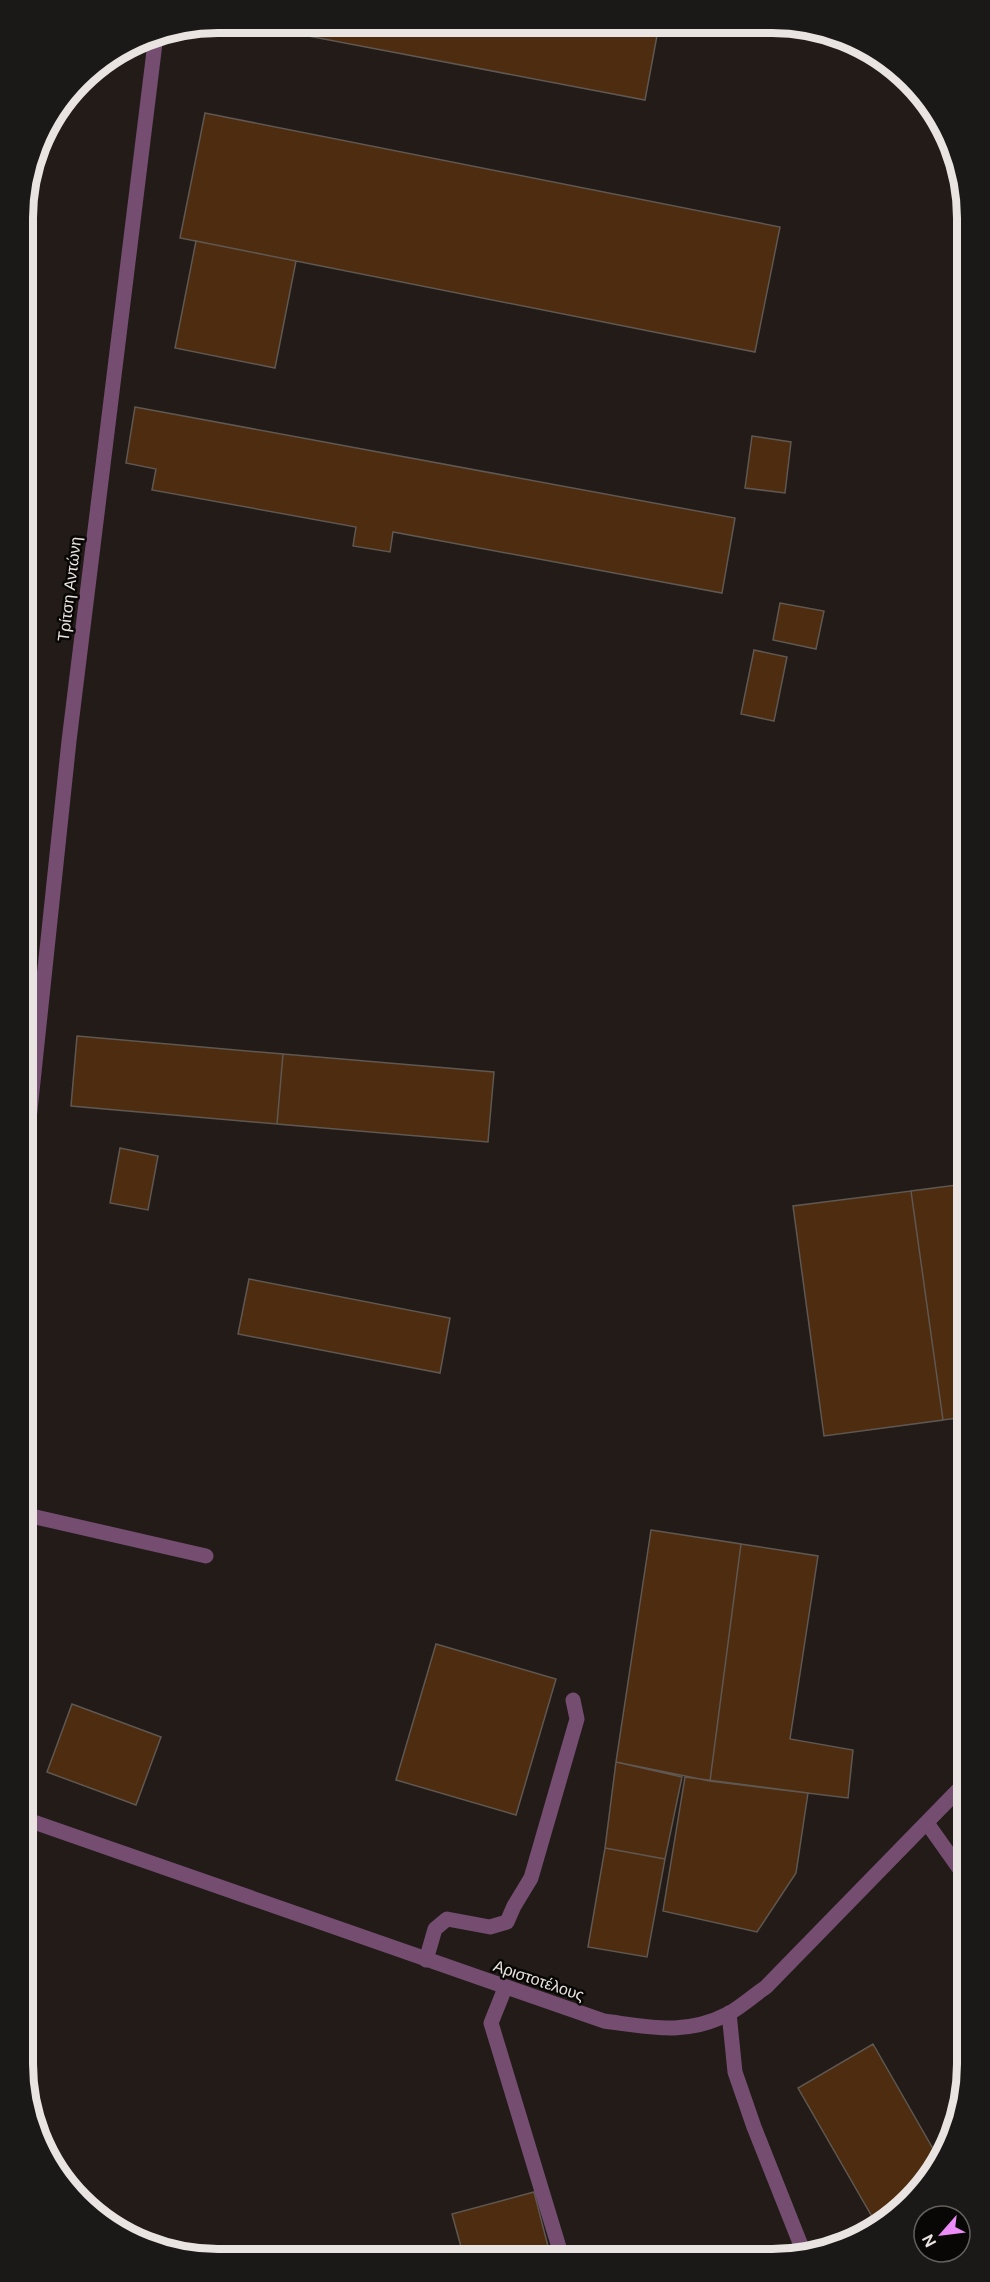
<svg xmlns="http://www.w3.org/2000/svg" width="990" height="2282" viewBox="0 0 990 2282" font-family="'DM Sans',sans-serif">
<rect width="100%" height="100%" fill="#221b17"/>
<path fill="#4d2c0f" stroke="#5f5751" stroke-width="1.5" d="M255,23L659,25L645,100L255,26Z
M205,113L780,227L755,352L180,238Z
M196,241L296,261L275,368L175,348Z
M135,407L735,518L722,593L393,532L390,552L353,546L356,527L152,490L156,469L126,463Z
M752,436L791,442L785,493L745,488Z
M780,603L824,611L816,649L773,640Z
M754,650L787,657L774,721L741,714Z
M77,1036L283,1054L277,1124L71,1106Z
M283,1054L494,1072L488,1142L277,1124Z
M120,1148L158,1156L148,1210L110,1203Z
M964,1184L965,1417L943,1420L911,1191Z
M911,1191L943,1420L824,1436L793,1206Z
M249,1279L450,1318L440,1373L238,1334Z
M651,1530L741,1544L710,1781L616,1762Z
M741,1544L818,1556L790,1739L853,1750L848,1798L710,1781Z
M436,1644L556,1679L516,1815L396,1780Z
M72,1704L161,1737L136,1805L47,1772Z
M616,1762L682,1777L665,1859L605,1848Z
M685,1777L808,1793L796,1873L757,1932L663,1911Z
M605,1848L665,1859L647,1957L588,1947Z
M873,2044L940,2161L927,2183L909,2200L874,2220L798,2088Z
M534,2192L550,2254H463L452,2214Z
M909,2200L880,2227L853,2239L850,2235Z"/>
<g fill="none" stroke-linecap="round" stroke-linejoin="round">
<path stroke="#744d71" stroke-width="15" d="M27,1515L206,1556
M927,1823L966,1878
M426,1960L435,1929L447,1919L490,1927L507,1922L514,1906L531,1878L577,1719L573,1700
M505,1988L491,2023L561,2254
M729,2013L735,2072L754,2127L804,2253"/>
<path stroke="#744d71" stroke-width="15" d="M26,1148L69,741L156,35
M28,1820L604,2021C650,2027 685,2036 728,2014C741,2007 754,1995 766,1987L966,1782"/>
</g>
<g text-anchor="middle" stroke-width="5" stroke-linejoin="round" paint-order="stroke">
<g font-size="16" fill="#e9e4e1" stroke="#090705">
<text transform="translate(69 589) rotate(-83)" y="6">Τρίτση Αντώνη</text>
<text transform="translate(539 1980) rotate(19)" y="6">Αριστοτέλους</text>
</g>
</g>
<path d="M0 0H990V2282H0ZM218 33H772A185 185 0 0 1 957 218V2064A185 185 0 0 1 772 2249H218A185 185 0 0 1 33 2064V218A185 185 0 0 1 218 33Z" fill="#1b1917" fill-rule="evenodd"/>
<path fill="none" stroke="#e9e4e1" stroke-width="8" d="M218 33H772A185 185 0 0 1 957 218V2064A185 185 0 0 1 772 2249H218A185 185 0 0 1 33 2064V218A185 185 0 0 1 218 33Z"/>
<g transform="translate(942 2234) rotate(242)"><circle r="28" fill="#090705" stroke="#635f5d" stroke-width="1.5"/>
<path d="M0-4.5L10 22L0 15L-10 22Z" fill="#ed8cf9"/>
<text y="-9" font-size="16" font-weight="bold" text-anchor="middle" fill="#e9e4e1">N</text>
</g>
</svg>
